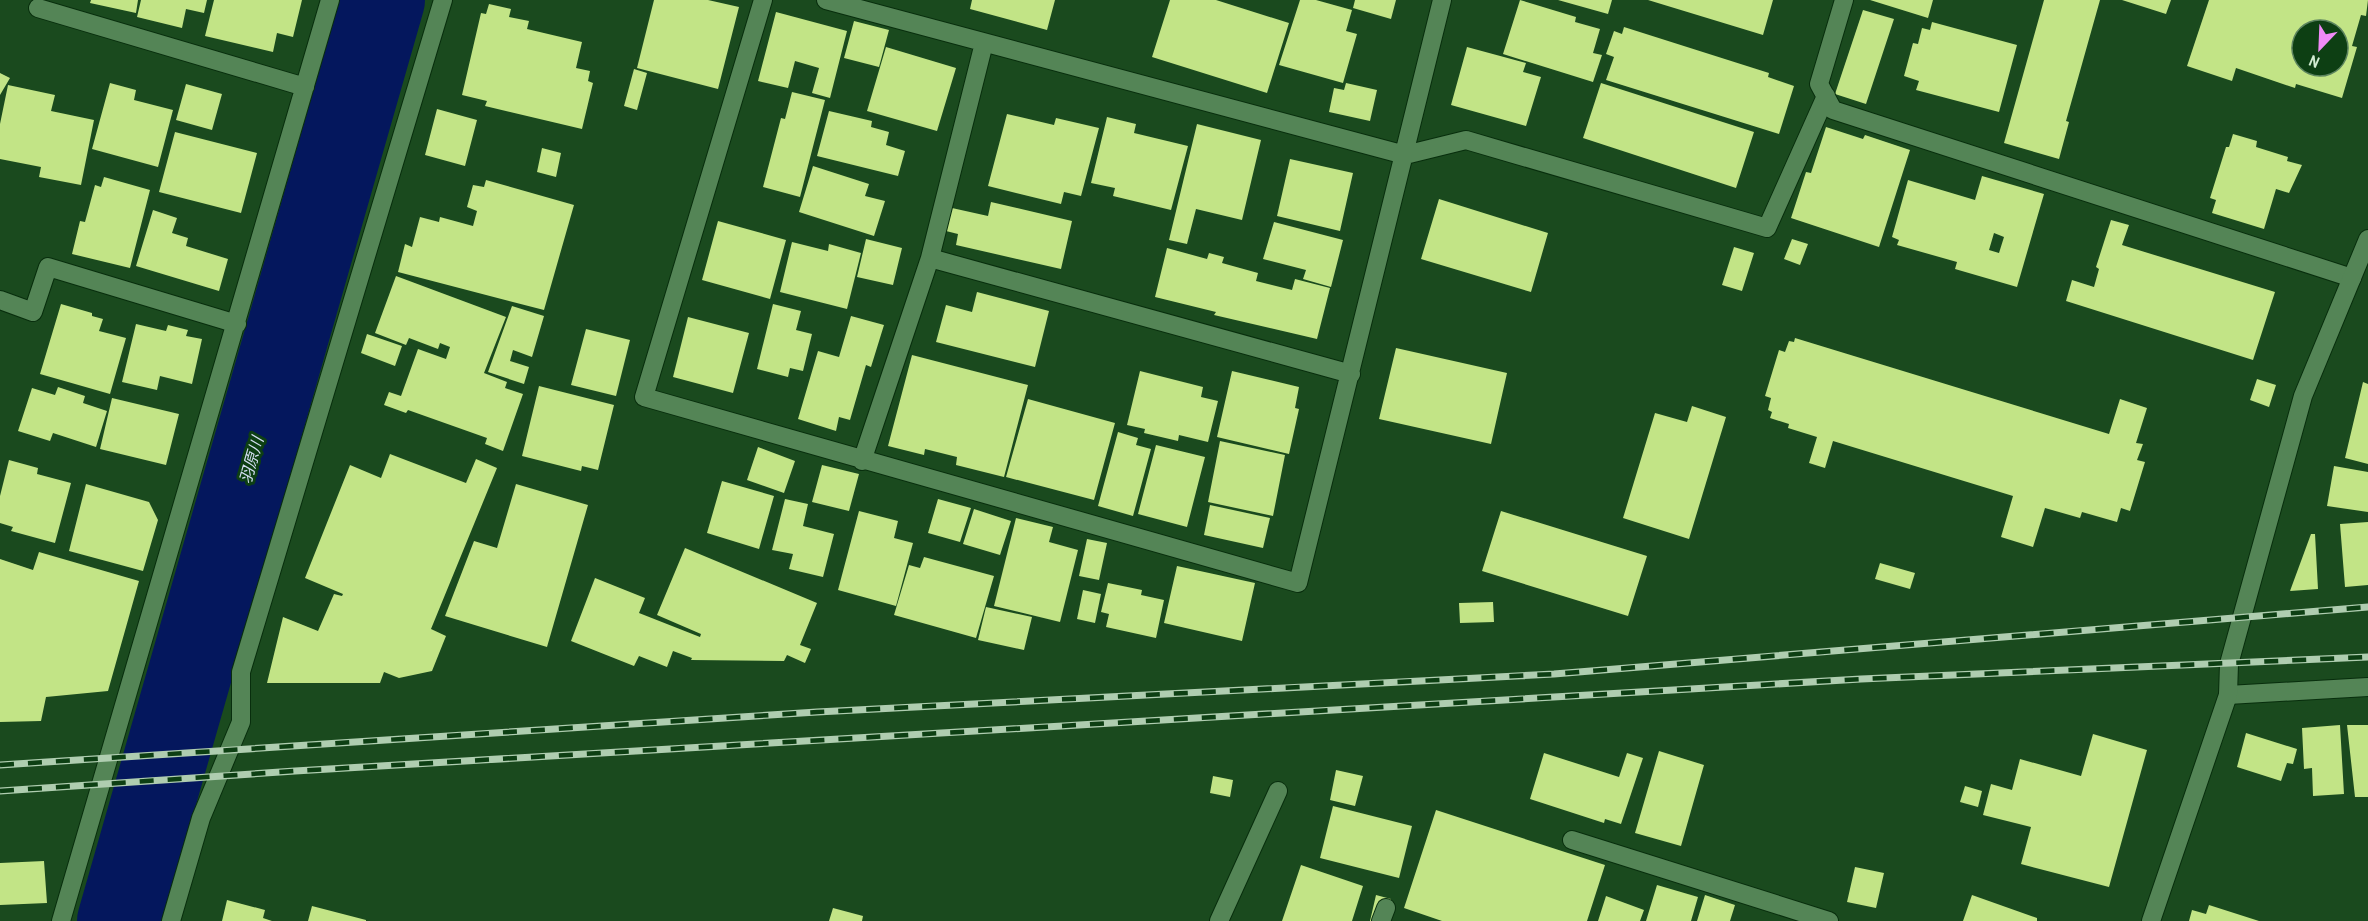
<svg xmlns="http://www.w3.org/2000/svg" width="2368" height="921" viewBox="0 0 2368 921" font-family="'Archivo Narrow','Noto Sans JP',sans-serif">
<rect width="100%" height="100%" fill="#1a4a1e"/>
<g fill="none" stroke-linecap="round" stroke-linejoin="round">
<path stroke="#04175d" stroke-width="84" d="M119,921L383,0"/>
</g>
<path fill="#c2e486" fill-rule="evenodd" d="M91,0H138L136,13L90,3Z
M141,0H207L204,13L186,9L182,28L137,17Z
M214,0H302L293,37L277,33L273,52L205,36Z
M654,0H708L739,7L718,89L637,68Z
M972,0H1055L1047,30L970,9Z
M1170,0H1216L1289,23L1267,93L1152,57Z
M1300,0H1316L1352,10L1346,31L1357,34L1343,83L1279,65Z
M1355,0H1396L1391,19L1353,8Z
M1520,0L1576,17L1575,22L1600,29L1593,53L1602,55L1593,82L1503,54Z
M1558,0H1612L1608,14Z
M1648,0H1773L1763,35Z
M1870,0H1933L1928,18Z
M2044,0H2100L2066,121L2069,122L2059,159L2004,143Z
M2122,0H2171L2166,14Z
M2209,0H2368L2366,16L2361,15L2352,46L2357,47L2342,98L2296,84L2295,88L2236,68L2232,81L2187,66ZM2302,30H2338V66H2302Z
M489,4L511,9L509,17L529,21L527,29L582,42L576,68L590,71L588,81L593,83L582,129L485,106L487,101L462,95L481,13L486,14Z
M1863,10L1894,19L1866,104L1835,94Z
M776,12L847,31L830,98L812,93L819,68L795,61L788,88L758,81Z
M854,21L889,30L879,67L844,58Z
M1932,22L2017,45L1999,112L1916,90L1919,81L1904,76L1913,43L1918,44L1922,28L1930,30Z
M1624,27L1769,73L1768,77L1794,86L1779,134L1606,80L1614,57L1606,54L1614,31L1622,34Z
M886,47L956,68L937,131L867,111Z
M1467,47L1526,63L1523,72L1541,77L1526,126L1451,105Z
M634,69L647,73L637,110L624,106Z
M0,73L10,78L0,95Z
M110,83L136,90L134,100L173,110L158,167L92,149Z
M1346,83L1377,90L1370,121L1329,112L1334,88L1344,90Z
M1601,83L1754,132L1736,188L1583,138Z
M186,84L222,94L212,130L176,120Z
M8,85L55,95L51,111L94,120L81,185L39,177L41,167L0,159V124Z
M792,92L825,100L800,197L763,187L781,118L785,119Z
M437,109L477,120L465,166L425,155Z
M829,111L872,121L871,127L889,132L886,145L905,151L898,176L817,156Z
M1007,114L1054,125L1056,118L1099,128L1081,196L1064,192L1061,204L988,186Z
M1107,117L1136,124L1134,133L1188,146L1171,210L1113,196L1115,188L1091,183Z
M1197,124L1261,140L1242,220L1196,209L1187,244L1169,240Z
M1826,127L1863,139L1865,135L1910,150L1879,247L1791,218L1806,172L1811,173Z
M175,132L257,153L241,213L159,192Z
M2233,134L2257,141L2256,147L2288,157L2287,161L2302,165L2289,193L2276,189L2264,229L2212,213L2216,200L2210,198L2226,147H2229Z
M542,148L561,153L556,177L537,172Z
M1290,159L1353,173L1340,231L1277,216Z
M813,166L869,184L865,196L885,201L874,236L799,212Z
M1982,176L2044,194L2017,287L1955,269L1957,262L1897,245L1899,240L1892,237L1908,180L1975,200ZM1994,233L2004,237L1999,253L1989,250Z
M104,177L150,190L130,268L72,254L80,221L85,222L95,185L101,187Z
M486,180L574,205L544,310L398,272L405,244L412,247L420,217L439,222L440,217L473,226L477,211L467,207L473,185L484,187Z
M1439,199L1548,233L1531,292L1421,259Z
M991,202L1072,221L1061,269L956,245L958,234L946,231L952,208L988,216Z
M153,210L177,218L172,233L188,238L186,246L228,259L219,291L136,266Z
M2111,220L2129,225L2122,245L2275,292L2253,360L2066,301L2072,280L2094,287L2099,269L2096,267Z
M718,221L786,240L770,299L702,280Z
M1274,222L1343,240L1331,287L1303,279L1306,270L1263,259Z
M866,239L902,248L893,285L857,277Z
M1792,239L1808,244L1800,265L1784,259Z
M792,242L828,251L829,244L861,253L847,309L780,292Z
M1734,247L1754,253L1742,291L1722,285Z
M1167,248L1207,259L1209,253L1224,257L1222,263L1258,273L1256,281L1292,290L1295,279L1330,288L1317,339L1214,315L1216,312L1155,297Z
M396,276L506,317L484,373L507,382L505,388L523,394L503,451L485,444L487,438L408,410L406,413L384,405L389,392L401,396L418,349L446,359L450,347L440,343L438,349L409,338L406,345L375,333Z
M977,292L1049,311L1035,367L936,342L946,305L972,312Z
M61,304L92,313V316L103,319L99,331L126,338L110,394L40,374Z
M773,304L801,311L796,330L812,334L803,371L790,368L788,377L757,369Z
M512,306L544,316L532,357L513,350L510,361L529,367L524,384L488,372Z
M851,316L884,325L871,367L866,365L850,420L839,417L836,431L798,419L818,351L839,357Z
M688,317L749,333L733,393L673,377Z
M136,324L166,331L168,325L188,330L186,336L202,339L192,384L160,376L157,390L122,382Z
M586,329L630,340L616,396L571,385Z
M367,334L402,346L395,366L361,353Z
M1795,338L2109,434L2120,399L2147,408L2136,443L2143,444L2137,460L2145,462L2130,511L2121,508L2117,522L2082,512L2080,518L2045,508L2033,547L2001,537L2013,496L1833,441L1825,468L1809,463L1817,437L1788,428L1789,424L1770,418L1772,412L1768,410L1771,398L1765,396L1779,350L1785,352L1789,341L1794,342Z
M1396,348L1507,373L1491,444L1379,419Z
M912,355L1028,385L1004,477L956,465L957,457L925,449L924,455L888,446Z
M1140,371L1203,387L1201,397L1218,401L1208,442L1179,435L1178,441L1144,433L1145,429L1127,425Z
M1232,371L1299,387L1295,408L1299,409L1289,454L1217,437Z
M2257,379L2276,385L2269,407L2250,400Z
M2363,382L2368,384V464L2345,458Z
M539,386L614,405L598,470L582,466L581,471L522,456Z
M58,387L85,396L83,403L107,411L96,447L53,433L50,441L18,431L32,388L55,395Z
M112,398L179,414L166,465L100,449Z
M1028,399L1115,423L1094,500L1006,477Z
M1692,406L1726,417L1689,539L1623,518L1655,413L1687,422Z
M1118,432L1138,438L1136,445L1151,449L1133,516L1098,506Z
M1220,441L1285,455L1273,516L1208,502Z
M1156,445L1205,457L1187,527L1138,514Z
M758,447L795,461L784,493L747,480Z
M390,454L466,483L476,459L497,468L431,629L446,636L432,671L399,678L384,672L380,683H267L283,617L318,631L334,594L342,596L343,594L305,578L350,465L381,478Z
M9,460L38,468L37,474L71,483L55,543L11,531L13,527L0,523V496Z
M822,465L859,474L849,511L812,502Z
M2334,466L2368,472V512L2327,506Z
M722,481L774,496L759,549L707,533Z
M86,484L149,502L158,520L143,571L69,551Z
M516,484L588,505L547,647L445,616L474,541L497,548Z
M785,499L808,504L803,526L834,534L823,577L789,569L793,554L772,550Z
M938,499L971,508L960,542L928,533Z
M1210,505L1270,518L1263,548L1204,535Z
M974,509L1011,521L1000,555L963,544Z
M859,511L898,521L894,538L913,543L896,606L838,590Z
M1501,511L1647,556L1628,616L1482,571Z
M1016,518L1053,527L1049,542L1078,550L1060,622L994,606Z
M2368,522V585L2345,587L2340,524Z
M2311,534H2315L2318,589L2290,591Z
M1087,539L1107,543L1099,580L1079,576Z
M685,548L817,603L800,645L811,649L805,663L787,655L784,661L691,660L692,658L673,651L667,667L639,656L634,666L571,641L595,578L645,598L639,613L700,637L701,634L657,615Z
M39,552L139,581L108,691L46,697L41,721L0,722V559L33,570Z
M924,557L994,576L976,638L894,615L909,565L920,568Z
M1880,563L1915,573L1910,589L1875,579Z
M1177,566L1255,583L1242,641L1164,623Z
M1108,583L1142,590L1141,595L1164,600L1156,638L1106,627L1109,614L1101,612Z
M1083,590L1101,594L1095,623L1077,619Z
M1493,602L1494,622L1460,623L1459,603Z
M986,607L1032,617L1024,650L978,640Z
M2340,725L2344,794L2313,796L2312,768L2304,769L2302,728Z
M2347,725H2368V797H2355Z
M2246,733L2297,749L2293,764L2287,763L2281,781L2237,767Z
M2093,734L2147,750L2109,887L2021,864L2031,827L1983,815L1991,784L2012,790L2020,759L2081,776Z
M1659,751L1704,765L1681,846L1635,833Z
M1544,753L1619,777L1627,753L1643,758L1621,824L1605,819L1604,823L1530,799Z
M1336,770L1363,776L1355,806L1330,800Z
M1213,776L1233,780L1230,797L1210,793Z
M1965,786L1982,791L1978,807L1960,802Z
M1333,806L1412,826L1399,878L1320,858Z
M1436,810L1605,865L1587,921H1442L1404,908Z
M44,861L47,903L0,905V863Z
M1301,865L1363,886L1352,921H1282Z
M1855,867L1884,873L1876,908L1847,902Z
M1657,885L1698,897L1691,921H1646Z
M1376,895L1391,899L1386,921H1370Z
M1705,895L1735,905L1730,921H1697Z
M1972,895L2037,918V921H1963Z
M1606,896L1644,910L1640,921H1598Z
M227,900L265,910L263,918L272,921H222Z
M2209,905L2259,921H2189L2192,910L2206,914Z
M312,906L366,920V921H308Z
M833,908L863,916L862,921H829Z"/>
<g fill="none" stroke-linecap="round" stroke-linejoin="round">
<g stroke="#082e0d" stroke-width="20">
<path id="street" d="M763,0L644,397L1298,583L1442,0
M826,0L1405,155L1466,140L1767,228L1826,96
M1844,0L1819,84L1833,110L2352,278
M38,8L305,87
M930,258L1351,374
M0,300L33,312L48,267L237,324
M862,461L930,258L984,43
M2228,695L2368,687
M1572,840L1829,921
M61,921L330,0
M171,921L201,818L241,722V672L443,0
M1219,921L1278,791
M1381,921L1386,908"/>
</g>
<g stroke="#082e0d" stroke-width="20">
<path id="secondary" d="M2151,921L2228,695L2229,664L2303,396L2368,239"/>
</g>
<use href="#street" stroke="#548556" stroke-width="18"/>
<use href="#secondary" stroke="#548556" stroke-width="18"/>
<g stroke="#afcdb0" stroke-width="7">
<path id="rail" d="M0,765L817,712L1554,674L2368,607
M0,791L295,771L1861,679L2368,657"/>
</g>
<use href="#rail" stroke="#0d3f13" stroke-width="4.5" stroke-dasharray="14" stroke-linecap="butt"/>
</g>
<g text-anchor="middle" stroke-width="6" stroke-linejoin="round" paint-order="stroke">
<g font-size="16" font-style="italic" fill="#d3ddf2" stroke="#0d3f13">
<text transform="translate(251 460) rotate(-74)" y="6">羽原川</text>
</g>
</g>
<g transform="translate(2320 48) rotate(203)"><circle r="28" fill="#0d3f13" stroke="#5c845f" stroke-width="1.5"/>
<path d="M0-4.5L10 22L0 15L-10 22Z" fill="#f08bf6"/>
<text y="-9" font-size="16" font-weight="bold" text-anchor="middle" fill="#d2ecd2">N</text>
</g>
</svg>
